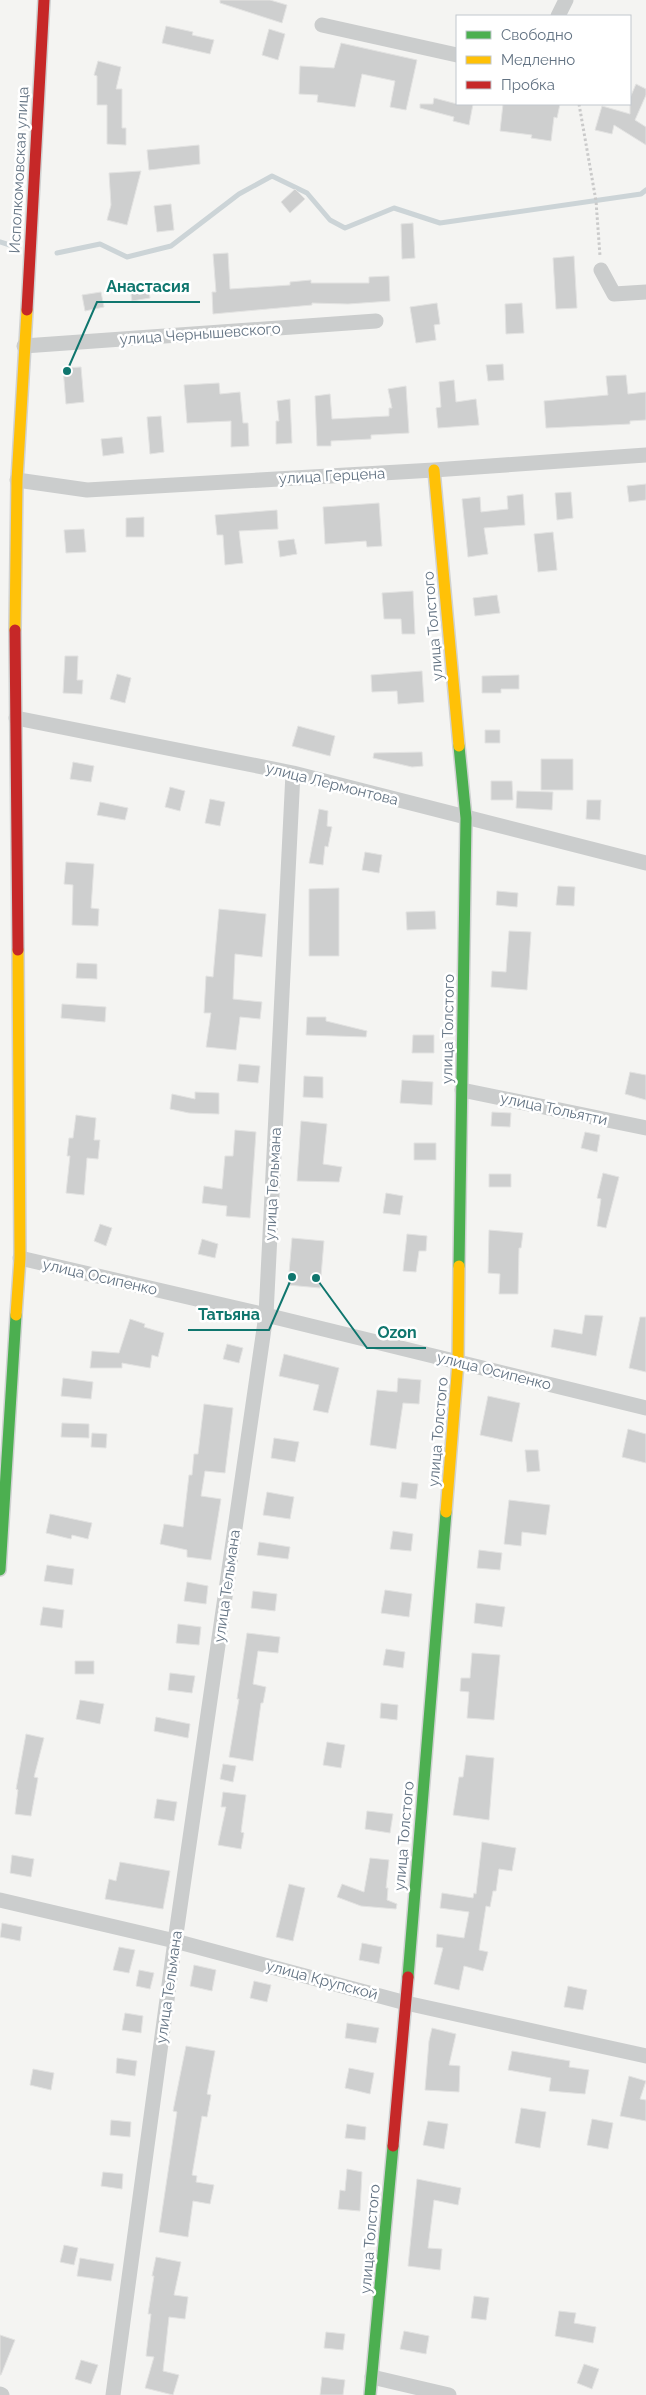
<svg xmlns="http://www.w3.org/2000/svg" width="646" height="2395" viewBox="0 0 646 2395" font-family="Raleway,sans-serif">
<rect width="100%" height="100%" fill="#f4f4f2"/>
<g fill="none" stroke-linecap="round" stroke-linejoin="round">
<path stroke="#ccd4d7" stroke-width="5" d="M0,242L16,247
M57,253L100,244L127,257L171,246L239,194L272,176L307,193L330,220L345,228L394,208L440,223L641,194L646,190"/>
</g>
<path fill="#cecfcf" stroke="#e3e3e2" d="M220,0H270L287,5L282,23L220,3Z
M166,26L193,32L192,35L214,40L210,54L162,43Z
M269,29L285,34L278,60L262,55Z
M341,43L417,60L406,110L390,107L395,81L362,74L355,107L317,102L318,95L299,94L300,66L334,68Z
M98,61L121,67L116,89H122V128H126V145L107,144V105H97V76L94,75Z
M636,84L646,89V95L635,120L646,127V145L614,125L612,134L595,130L602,106L630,114V98Z
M434,98L457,104H473L469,125L453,121L454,117L420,108V104H433Z
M503,104H560L557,118L554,117L551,141L531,138L532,135L500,131Z
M199,145L200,164L149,170L147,150Z
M141,171L127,225L107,220L111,205L109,173Z
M295,189L305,199L290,213L281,202Z
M171,204L174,230L157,232L154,206Z
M413,223L415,258L402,259L401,224Z
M228,253L230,289L290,285V282L311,280V283H369V277L389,276L390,301L348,304L312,303V305L213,314L212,292H216L213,254Z
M574,256L577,308L556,309L553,258Z
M148,285L150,298L132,301L130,288Z
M101,292L104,307L85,311L82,295Z
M437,303L440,324L434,325L436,340L416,343L410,307Z
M522,303L524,333L506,334L505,304Z
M503,364L504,380L488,381L486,365Z
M81,367L84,402L66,404L63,368Z
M626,375L628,394L646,392V420L630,421V424L546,428L544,401L608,395L606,376Z
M454,380L456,402L476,399L479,425L438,428L436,408L441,407L439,382Z
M219,383L220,394L240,392L243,423H248L249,446L231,447V421L187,423L184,385Z
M406,386L409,433L371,435V439L331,441V446H317L315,396L330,394L332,419L389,416V408H392L388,389Z
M290,399L292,443L276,444V421H279L277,401Z
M161,416L164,452L150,454L147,417Z
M122,437L124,453L103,456L101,439Z
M646,484V500L629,502L627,486Z
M571,492L573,518L557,520L555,493Z
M523,494L525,525L484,528L488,554L468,557L462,499L480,497L481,512L508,509L507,496Z
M379,503L382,546L367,547L366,541L325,544L323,507Z
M277,510L278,529L239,531L243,563L225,565L223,535H217L215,515Z
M144,517V537H126V518Z
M84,529L86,552L66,553L64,530Z
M553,532L557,570L538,572L534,534Z
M294,539L297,554L280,557L278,541Z
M413,591L415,634H402L401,619H384L382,593Z
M497,595L500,613L475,616L473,598Z
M65,656H78L77,680H83L82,694L63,693Z
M422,671L424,702L398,704L397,691L372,692L371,675Z
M117,674L131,678L125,703L110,699Z
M519,675V689H501V693H482V676Z
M298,726L335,736L330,756L292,746Z
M485,730H500V743H485Z
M422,752L423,766L412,767L373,758L374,753Z
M541,759H573V790H541Z
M73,762L94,766L91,782L70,779Z
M491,781H512L513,800H491Z
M170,787L185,791L180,811L165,807Z
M517,791L553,792L552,810L516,808Z
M210,799L225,802L220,826L205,823Z
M587,800H601L600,820L586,819Z
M100,802L128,808L125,820L97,815Z
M319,809L328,811L327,826L332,827L328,847L325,846L323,865L309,863Z
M365,852L382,855L379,873L362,870Z
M66,862L94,864L91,908L99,909L98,926L72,925L73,885L64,884Z
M558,886L575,887L574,906L556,905Z
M339,888V956H309V889Z
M497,891L518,893L517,907L496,905Z
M219,909L266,914L262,957L235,954L233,999L262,1002L260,1019L240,1017L236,1050L206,1047L211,1013H204L206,976L213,977Z
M435,911L436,929L407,930L406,912Z
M509,931L531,932L527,990L491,987L492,971L506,972Z
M77,963L97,964V979L76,978Z
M62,1004L106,1007L105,1022L61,1018Z
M307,1017H326V1021L367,1031L366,1037L306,1035Z
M413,1035H434V1053H412Z
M239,1064L260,1066L258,1083L237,1081Z
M630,1072L646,1075V1100L625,1094Z
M304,1076L323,1077V1098L303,1097Z
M402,1080L433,1082L432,1105L400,1103Z
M195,1092L219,1093V1114L189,1113L170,1109L172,1094L195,1099Z
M492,1112L511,1113L510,1127L491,1126Z
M76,1115L96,1118L94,1140H100L98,1159L87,1158L84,1195L66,1193L70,1156H67L69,1138H73Z
M301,1121L327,1124L323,1164L342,1167L339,1182L297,1181Z
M235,1130L256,1132L250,1218L226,1216L227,1206L202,1203L204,1186L222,1189L225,1156H233Z
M585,1132L600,1135L597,1152L581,1148Z
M414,1143H436V1160H414Z
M603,1173L619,1177L606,1228L597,1226L601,1199L597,1198Z
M489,1174H511V1187H489Z
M386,1193L403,1196L400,1215L383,1213Z
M100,1224L112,1228L106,1246L94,1241Z
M489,1230L523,1233L521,1248H519L518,1294H499L500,1274L488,1273Z
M407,1234L427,1236L426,1251H419L416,1272L403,1271Z
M292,1238L324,1241L320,1288L288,1285Z
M202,1239L218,1244L215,1258L198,1254Z
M585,1315L603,1316L596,1356L551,1347L554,1329L582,1334Z
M640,1317H646V1372L629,1368Z
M130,1319L145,1324L144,1327L164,1333L158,1357L152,1355L150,1368L122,1363V1368H90L92,1351L119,1353Z
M227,1344L243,1348L239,1363L223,1359Z
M284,1354L339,1368L328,1413L313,1410L319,1385L279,1376Z
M63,1378L93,1382L91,1399L61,1396Z
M398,1378L421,1380L419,1404L403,1403L396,1449L370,1445L377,1390L397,1392Z
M488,1396L520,1403L512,1442L480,1435Z
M204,1404L233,1408L225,1473L205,1471L201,1496L221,1499L211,1560L187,1557V1550L160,1544L164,1524L183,1527L189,1475H192L194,1454H198Z
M62,1423L89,1424V1438L61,1437Z
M628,1429L646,1434V1463L622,1457Z
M92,1433L107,1434L106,1448L91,1447Z
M274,1438L299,1442L295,1462L271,1458Z
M525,1450H538L540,1471L527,1472Z
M402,1482L418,1484L416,1499L400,1497Z
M267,1492L294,1497L290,1519L263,1515Z
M509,1500L550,1505L546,1535L522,1532L521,1546L504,1544Z
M50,1514L92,1523L88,1539L72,1535L71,1539L46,1533Z
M393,1531L413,1534L411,1551L390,1549Z
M259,1542L290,1547L288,1559L257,1555Z
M479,1550L502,1553L500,1570L477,1568Z
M47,1565L74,1569L72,1585L44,1581Z
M187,1582L208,1586L206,1604L184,1601Z
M385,1590L412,1594L409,1617L381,1613Z
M253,1591L277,1594L275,1611L251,1608Z
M476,1603L505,1607L502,1627L474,1623Z
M43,1607L64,1610L62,1628L40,1625Z
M178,1624L201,1627L199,1645L176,1643Z
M247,1633L280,1637L278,1653L258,1651L253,1684L266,1687L263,1703H261L253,1761L229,1757L239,1699H237Z
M386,1649L405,1652L403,1668L383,1665Z
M472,1653L500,1655L494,1720L467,1718L469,1692L460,1691L461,1678H470Z
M75,1661H94V1674H75Z
M170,1673L195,1676L192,1693L168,1690Z
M80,1700L104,1704L100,1724L76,1719Z
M381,1703L398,1705L397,1720L380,1718Z
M156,1717L190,1724L188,1738L154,1731Z
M26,1734L44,1738L34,1777L38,1778L31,1816L15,1814L18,1790L16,1789Z
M327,1742L345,1745L341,1768L323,1765Z
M466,1755L494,1758L489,1820L453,1815L459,1777H463Z
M223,1764L236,1766L233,1782L220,1779Z
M223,1792L246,1795L241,1832L244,1833L241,1849L218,1845L226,1807H221Z
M157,1799L177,1802L174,1821L154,1818Z
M367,1811L393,1814L390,1833L365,1829Z
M482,1842L516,1848L512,1871L499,1869L496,1891H493L490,1907L486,1906L479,1950L488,1952L483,1971L464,1966L459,1990L434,1984L443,1948L436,1947L437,1934L464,1938L469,1912L440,1908L442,1893L473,1898L474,1893L476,1894Z
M12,1855L34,1859L31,1877L10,1873Z
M370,1858L389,1860L386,1888H388L387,1900L397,1904L396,1909L361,1906L337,1897L342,1884L364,1892Z
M120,1862L170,1871L163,1909L105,1899L109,1879L116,1881Z
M289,1884L305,1888L293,1941L276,1937Z
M2,1923L22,1927L20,1941L0,1937Z
M362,1943L382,1947L379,1964L359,1960Z
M119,1947L135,1950L129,1973L113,1970Z
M194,1965L216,1970L212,1991L190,1986Z
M139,1970L154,1973L150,1989L136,1986Z
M254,1981L271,1985L267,2002L250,1998Z
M568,1986L587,1990L583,2010L564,2007Z
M125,2013L143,2016L141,2033L122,2030Z
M347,2023L379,2028L376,2043L345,2038Z
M432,2028L456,2034L449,2065L460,2066L459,2092L425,2090L429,2041Z
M186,2046L215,2051L207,2094L211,2095L207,2117L202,2116L192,2175L197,2176L196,2182L214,2185L210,2204L193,2201L188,2237L159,2232L177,2112L173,2111Z
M512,2051L570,2061L569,2067L589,2070L585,2094L549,2091L551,2078L508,2070Z
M117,2058L137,2061L135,2076L116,2073Z
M349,2068L374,2073L370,2094L345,2088Z
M33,2069L54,2073L51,2090L30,2085Z
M629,2076L646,2081L640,2099L646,2100V2121L620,2116Z
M521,2108L546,2112L540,2148L515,2143Z
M592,2119L613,2123L608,2149L587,2145Z
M111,2120L131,2122L130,2137L110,2135Z
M428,2121L448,2124L444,2149L423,2145Z
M347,2124L366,2127L365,2140L345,2138Z
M347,2169L362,2172L360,2211L338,2209L340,2190L345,2191Z
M103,2172L123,2174L122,2189L101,2186Z
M417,2179L461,2188L458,2205L434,2200L428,2248L442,2249L440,2270L408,2266Z
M64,2245L78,2248L74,2265L60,2262Z
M156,2257L181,2262L174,2295L188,2297L185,2319L169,2317L163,2371L179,2375L173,2395L145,2388L154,2357L146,2356L151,2314H148L154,2276H152Z
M80,2258L114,2264L111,2281L77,2276Z
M474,2296L489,2298L486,2320L471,2318Z
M559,2311L576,2313L574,2323L596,2327L593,2343L555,2336Z
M404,2331L429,2336L426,2354L400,2349Z
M326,2332L345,2334L343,2350L324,2348Z
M0,2335L15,2340L1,2375H0Z
M81,2360L98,2365L91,2384L75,2379Z
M584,2364L599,2369L592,2389L577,2383Z
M322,2377L345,2380L343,2395H320Z"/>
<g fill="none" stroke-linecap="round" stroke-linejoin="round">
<g stroke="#d0d2d2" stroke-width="14">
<path id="fast" d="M459,746L466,818L459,1266
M0,1570L16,1315
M408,1977L446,1512
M370,2395L393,2146"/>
</g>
<g stroke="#d0d2d2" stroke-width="14">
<path id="slow" d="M434,470L459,746
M15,630L17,480L27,310
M16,1315L20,1258L18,950
M446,1512L458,1362L459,1266"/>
</g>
<g stroke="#d0d2d2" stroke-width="14">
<path id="jam" d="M27,310L44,0
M15,630L18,950
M393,2146L408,1977"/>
</g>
<path stroke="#cacaca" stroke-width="3" stroke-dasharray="2.5 2.5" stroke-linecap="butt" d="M579,104L596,201L600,256"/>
<path stroke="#cbcdcd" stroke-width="15" d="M558,16L566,0
M322,25L457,55
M601,270L614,294L646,292
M24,346L376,321
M17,480L87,490L434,470L646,455
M16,718L293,773L646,863
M462,1090L646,1128
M20,1258L266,1315L646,1408
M0,1900L175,1941L406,2003L646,2056
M372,2377L449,2395
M0,2394L2,2395
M113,2395L175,1941L266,1315L293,773"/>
<use href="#fast" stroke="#4caf50" stroke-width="11"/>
<use href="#slow" stroke="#ffc107" stroke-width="11"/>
<use href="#jam" stroke="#c62828" stroke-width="11"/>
</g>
<g text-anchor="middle" stroke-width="5" stroke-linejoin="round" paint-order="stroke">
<g font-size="15" fill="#637383" stroke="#fff">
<text transform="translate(19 170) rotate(-87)" y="5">Исполкомовская улица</text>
<text transform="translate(200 334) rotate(-4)" y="5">улица Чернышевского</text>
<text transform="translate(332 476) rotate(-3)" y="5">улица Герцена</text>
<text transform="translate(433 626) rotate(-95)" y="5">улица Толстого</text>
<text transform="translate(332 784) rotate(14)" y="5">улица Лермонтова</text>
<text transform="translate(448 1029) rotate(-89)" y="5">улица Толстого</text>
<text transform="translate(554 1109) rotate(12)" y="5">улица Тольятти</text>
<text transform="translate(273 1184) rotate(-87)" y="5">улица Тельмана</text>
<text transform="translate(100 1277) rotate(13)" y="5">улица Осипенко</text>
<text transform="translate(494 1371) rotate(14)" y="5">улица Осипенко</text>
<text transform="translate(438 1432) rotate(-85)" y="5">улица Толстого</text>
<text transform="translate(227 1586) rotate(-82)" y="5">улица Тельмана</text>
<text transform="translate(404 1836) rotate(-85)" y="5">улица Толстого</text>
<text transform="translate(322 1980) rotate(15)" y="5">улица Крупской</text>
<text transform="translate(169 1987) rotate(-82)" y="5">улица Тельмана</text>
<text transform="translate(370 2239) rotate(-85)" y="5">улица Толстого</text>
</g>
</g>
<path fill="none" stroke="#0f766e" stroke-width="2" d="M67 371L97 302H200M292 1277L269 1330H188M316 1278L367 1348H426"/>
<g fill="#0f766e" stroke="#fff" stroke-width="2">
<circle cx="67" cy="371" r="5"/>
<circle cx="292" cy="1277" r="5"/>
<circle cx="316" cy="1278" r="5"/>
</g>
<g font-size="16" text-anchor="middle" font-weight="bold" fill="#0f766e" stroke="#fff" stroke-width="5" stroke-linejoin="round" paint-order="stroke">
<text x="148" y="292">Анастасия</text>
<text x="229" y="1320">Татьяна</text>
<text x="397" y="1338">Ozon</text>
</g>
<rect x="456" y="15" width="175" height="90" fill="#ffffff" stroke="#c1c7cd"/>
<rect x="466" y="31" width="25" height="8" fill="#4caf50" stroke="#c1c7cd"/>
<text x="501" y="40" font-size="15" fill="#637383">Свободно</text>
<rect x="466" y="56" width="25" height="8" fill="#ffc107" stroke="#c1c7cd"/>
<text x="501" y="65" font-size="15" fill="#637383">Медленно</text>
<rect x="466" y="81" width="25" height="8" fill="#c62828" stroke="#c1c7cd"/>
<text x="501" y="90" font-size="15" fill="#637383">Пробка</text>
</svg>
